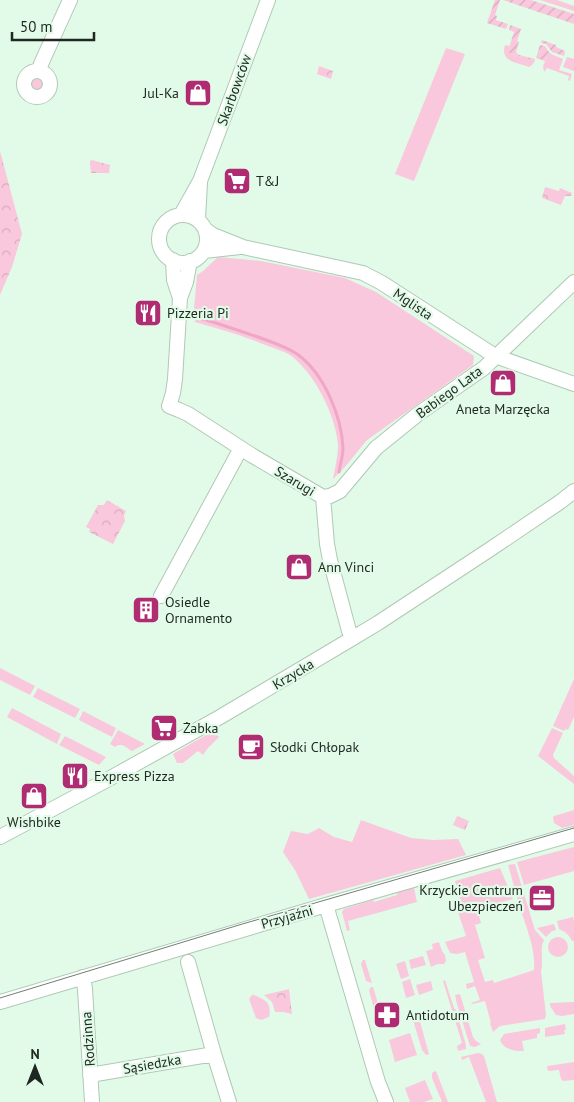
<svg xmlns="http://www.w3.org/2000/svg" width="574" height="1102" viewBox="0 0 574 1102" font-family="'PT Sans',sans-serif">
<defs>
<pattern id="park-crowns" width="20" height="18" patternUnits="userSpaceOnUse" patternTransform="scale(1.25)"><rect width="20" height="18" fill="#f9c8dc"/><path d="M2 6a3 3 0 1 1 6 0M12 15a3 3 0 1 1 6 0" fill="none" stroke="#d5acbc"/></pattern>
<pattern id="garden-furrows" width="10" height="10" patternUnits="userSpaceOnUse" patternTransform="scale(1.25)"><rect width="10" height="10" fill="#f9c8dc"/><path d="M-1 1l2-2M0 10L10 0M9 11l2-2" fill="none" stroke="#d5acbc"/></pattern>
</defs>
<rect width="100%" height="100%" fill="#e2fbe8"/>
<path fill="#f9c8dc" d="M540,0H557L574,6V11Z
M505,45L510,46L508,51L509,53L535,61L532,65L529,67C516,62 500,62 505,45Z
M446,48L465,54L414,181L395,174Z
M549,52L551,54L563,59L559,70L572,74L570,81L568,80L569,76L547,68L544,72L543,66Z
M567,57L574,59V71L563,67Z
M28 84a9 9 0 1 1 18 0a9 9 0 1 1-18 0Z
M218,257L261,261L345,278L376,292L474,356L473,365L367,440L345,467L333,479C335,468 338,456 338,445C336,416 314,372 290,355C284,351 275,349 268,346C244,336 220,329 195,322L194,309L197,275L203,271Z
M0,668L35,686L30,695L0,680Z
M574,679V717L568,730L566,729L564,731L553,726Z
M38,688L80,709L75,718L33,697Z
M12,708L61,734L57,744L7,717Z
M83,711L116,728L112,737L79,720Z
M552,728L563,733L553,755L554,758L574,776V784L538,756Z
M118,730L145,744L132,751C126,748 122,742 115,747L110,744Z
M213,731L219,737L208,748L203,755L198,751L183,763H177L173,754Z
M65,736L106,757L99,765L59,745Z
M574,810V825L562,828L554,823L553,817L554,816Z
M361,820L411,838L433,840L458,839L466,855L309,899L295,870L283,852L291,831L308,834L319,828L334,837L352,842Z
M574,847V871L524,885L517,862Z
M515,864L535,930L544,940C539,949 544,960 541,971L546,1015L545,1019L500,1026L493,1032L490,1023H491L485,1001L472,1004L471,1003L480,1000L475,986L467,989L466,984L474,982L465,952L457,954L450,953L445,942L466,936L457,909L462,906L455,881L500,868L513,899L477,909L481,923L475,925L485,958L478,960L485,982L493,980L494,983L534,970C536,948 525,925 519,904C515,891 512,878 508,865Z
M414,888L417,902L348,921L350,930L347,931L342,912L344,909L373,900L374,902L397,895V893Z
M573,917L574,921V941H572C569,935 566,932 559,929L557,921Z
M554,924L556,930L552,931L546,937L537,928Z
M548 947a10 10 0 1 1 20 0a10 10 0 1 1-20 0Z
M439,942L442,951L445,955L446,961L444,964H438L431,967L426,951L433,949L432,944Z
M423,956L426,965L411,969L409,960Z
M363,960H365L372,983L366,981L361,964Z
M405,961L409,976L401,979L396,964Z
M410,979L415,995L406,998L402,982Z
M445,980L454,1008L456,1010L466,1045V1049L458,1051L457,1046L462,1043L443,981Z
M431,981L433,990L419,995L416,985Z
M371,987H373L380,1010L376,1011L374,1009L369,990Z
M460,994L473,1037L476,1041L481,1044L475,1047L470,1046L457,1004L455,995Z
M252,995H254C266,1000 272,1003 269,1017L261,1020L256,1018L249,999Z
M574,1002V1014L562,1016L556,1015L550,1006V1003Z
M419,1018L429,1054L426,1055L422,1050L413,1020Z
M565,1024L566,1030H564L565,1034L545,1037V1028Z
M540,1028V1033L537,1034V1038L522,1041L524,1051C515,1051 504,1050 500,1040L504,1034Z
M410,1033L417,1055L395,1062L389,1040Z
M478,1053L482,1054L484,1056L497,1102H486L469,1057L462,1060L461,1057Z
M574,1062V1080L563,1081L561,1079L559,1070L548,1071L547,1066Z
M436,1071L448,1102H442L432,1078V1074L433,1072Z
M425,1080L433,1099L424,1102H410L405,1088Z"/>
<path fill="url(#park-crowns)" d="M319,66L333,71L331,79L317,74Z
M0,151L22,234L12,267L0,295Z
M92,160L110,165L109,173H91L90,165V161Z
M545,187L559,191L560,188L572,193L571,196H565L561,205L542,198Z
M107,500L126,511L124,516L125,521L113,544L89,532L90,529L86,527L98,505H104Z
M457,816L469,821L465,830L453,825Z
M289,989L292,1014L283,1012H275L272,1002L264,995Z"/>
<path fill="url(#garden-furrows)" d="M495,0H500L495,15L497,16L496,20L508,24L506,29L487,23Z
M503,0H531L574,14V24Z
M510,25L521,29L517,41L519,42L516,52L519,55L535,59V61L509,53L508,51L514,32L509,30Z
M542,40L556,45V47L565,51L564,56L552,52L546,44L541,43Z
M540,45L545,46L549,52L545,61L536,58Z"/>
<g fill="none" stroke-linecap="round" stroke-linejoin="round">
<path stroke="#f0a6c5" stroke-width="3" d="M196,317C217,323 237,330 258,337C271,342 285,346 297,354C324,373 342,417 343,449C343,456 340,464 339,472"/>
<g stroke="#b0c8b6" stroke-width="16">
<path id="minor" d="M24 84a13 13 0 1 1 26 0a13 13 0 1 1-26 0Z
M40,71L41,64L70,0
M181,215L200,181L268,0
M159 239a24 24 0 1 1 48 0a24 24 0 1 1-48 0Z
M198,220L200,182
M206,230L213,235L243,247L363,273L382,283L495,356L574,384
M204,251L240,247
M173,260L174,280L180,298
M190,261L186,282L180,298L175,379L173,393L169,406L179,410L188,414L253,456L323,497
M323,497L330,496L340,491L376,448L418,414L484,368L574,282
M323,497L327,544L330,560L349,631L353,638
M161,596L241,448
M0,837L105,781L220,717L353,638L378,623L492,548L560,502L574,491
M326,905L378,1082L386,1102
M188,962L214,1054L229,1102
M83,977L85,989L92,1102
M0,1002L326,905L574,834
M90,1075L214,1054"/>
</g>
<use href="#minor" stroke="#fff" stroke-width="14"/>
<path stroke="#6f7e72" stroke-width="1" d="M0,998L239,925L574,828"/>
</g>
<defs>
<g id="shop-square" transform="scale(1.4375)"><rect x="-9" y="-9" width="18" height="18" rx="4" fill="#af2b72" stroke="#e2fbe8"/><path d="M-5-2.5h2.3a2.7 3.5 0 0 1 5.4 0H5L5.5 6h-11ZM-1.5-2.5h3a1.5 2.3 0 0 0-3 0Z" fill="#fff"/></g>
<g id="supermarket-square" transform="scale(1.4375)"><rect x="-9" y="-9" width="18" height="18" rx="4" fill="#af2b72" stroke="#e2fbe8"/><path d="M-6-5.5h2.5l.6 2H6L4.5 2H-2.5L-4.4-4H-6ZM-1.5 3.2a1.3 1.3 0 1 0 .1 0ZM3 3.2a1.3 1.3 0 1 0 .1 0Z" fill="#fff"/></g>
<g id="restaurant-square" transform="scale(1.4375)"><rect x="-9" y="-9" width="18" height="18" rx="4" fill="#af2b72" stroke="#e2fbe8"/><path d="M-5-6h1v4h1v-4h1v4h1v-4h1v5L-1.5 .5V6h-2V.5L-5-1ZM5-6V6H3V1.5H1.5Q1.5-4 5-6Z" fill="#fff"/></g>
<g id="building-square" transform="scale(1.4375)"><rect x="-9" y="-9" width="18" height="18" rx="4" fill="#af2b72" stroke="#e2fbe8"/><path d="M-4-6H4V6H1V3H-1V6H-4ZM-2.5-4.3h1.7v1.8h-1.7ZM.8-4.3h1.7v1.8H.8ZM-2.5-1h1.7V.8h-1.7ZM.8-1h1.7V.8H.8Z" fill="#fff"/></g>
<g id="cafe-square" transform="scale(1.4375)"><rect x="-9" y="-9" width="18" height="18" rx="4" fill="#af2b72" stroke="#e2fbe8"/><path d="M-5.5-4.5H6V0H3Q3 3.5 0 3.5H-2.5Q-5.5 3.5-5.5 0ZM3-3.2v2h1.7v-2ZM-6 4.5H4V6H-6Z" fill="#fff"/></g>
<g id="office-square" transform="scale(1.4375)"><rect x="-9" y="-9" width="18" height="18" rx="4" fill="#af2b72" stroke="#e2fbe8"/><path d="M-6-3h4V-5.5h4V-3h4V5H-6ZM-1-4.5V-3h2v-1.5ZM-6 0V1H6V0Z" fill="#fff"/></g>
<g id="pharmacy-square" transform="scale(1.4375)"><rect x="-9" y="-9" width="18" height="18" rx="4" fill="#af2b72" stroke="#e2fbe8"/><path d="M-2-6h4v4h4v4h-4v4h-4v-4h-4v-4h4Z" fill="#fff"/></g>
</defs>
<g fill-rule="evenodd">
<use href="#shop-square" x="198" y="93"/>
<use href="#supermarket-square" x="237" y="181"/>
<use href="#restaurant-square" x="148" y="313"/>
<use href="#shop-square" x="503" y="383"/>
<use href="#shop-square" x="299" y="567"/>
<use href="#building-square" x="146" y="610"/>
<use href="#supermarket-square" x="164" y="728"/>
<use href="#cafe-square" x="251" y="747"/>
<use href="#restaurant-square" x="75" y="776"/>
<use href="#shop-square" x="34" y="796"/>
<use href="#office-square" x="542" y="898"/>
<use href="#pharmacy-square" x="387" y="1015"/>
</g>
<g text-anchor="middle" stroke-width="4.5" stroke-linejoin="round" paint-order="stroke">
<g font-size="14" fill="#1e2720" stroke="#e2fbe8">
<text transform="translate(234 90) rotate(-70)" y="5">Skarbowców</text>
<text transform="translate(413 304) rotate(34)" y="5">Mglista</text>
<text transform="translate(449 392) rotate(-36)" y="5">Babiego Lata</text>
<text transform="translate(295 481) rotate(31)" y="5">Szarugi</text>
<text transform="translate(293 674) rotate(-31)" y="5">Krzycka</text>
<text transform="translate(287 917) rotate(-16)" y="5">Przyjaźni</text>
<text transform="translate(88 1039) rotate(-94)" y="5">Rodzinna</text>
<text transform="translate(152 1064) rotate(-10)" y="5">Sąsiedzka</text>
</g>
<g font-size="14" fill="#1e2720" stroke="#e2fbe8" text-anchor="start">
<text x="179" y="98" text-anchor="end">Jul-Ka</text>
<text x="256" y="186">T&amp;J</text>
<text x="167" y="318">Pizzeria Pi</text>
<text x="503" y="414" text-anchor="middle">Aneta Marzęcka</text>
<text x="318" y="572">Ann Vinci</text>
<text x="165" y="607">Osiedle<tspan x="165" dy="16">Ornamento</tspan></text>
<text x="183" y="733">Żabka</text>
<text x="270" y="752">Słodki Chłopak</text>
<text x="94" y="781">Express Pizza</text>
<text x="34" y="827" text-anchor="middle">Wishbike</text>
<text x="523" y="895" text-anchor="end">Krzyckie Centrum<tspan x="523" dy="16">Ubezpieczeń</tspan></text>
<text x="406" y="1020">Antidotum</text>
</g>
</g>
<g transform="translate(35 1067)" stroke="#e2fbe8" stroke-width="4" paint-order="stroke">
<path d="M0-4L9 19L0 12L-9 19Z" fill="#1e2720"/>
<text y="-8" font-size="14" font-weight="bold" text-anchor="middle" fill="#1e2720">N</text>
</g>
<path d="M12 32v8h82v-8" fill="none" stroke="#1e2720" stroke-width="2.5"/>
<text x="20" y="32" font-size="15" fill="#1e2720" stroke="#e2fbe8" stroke-width="4" paint-order="stroke">50 m</text>
</svg>
